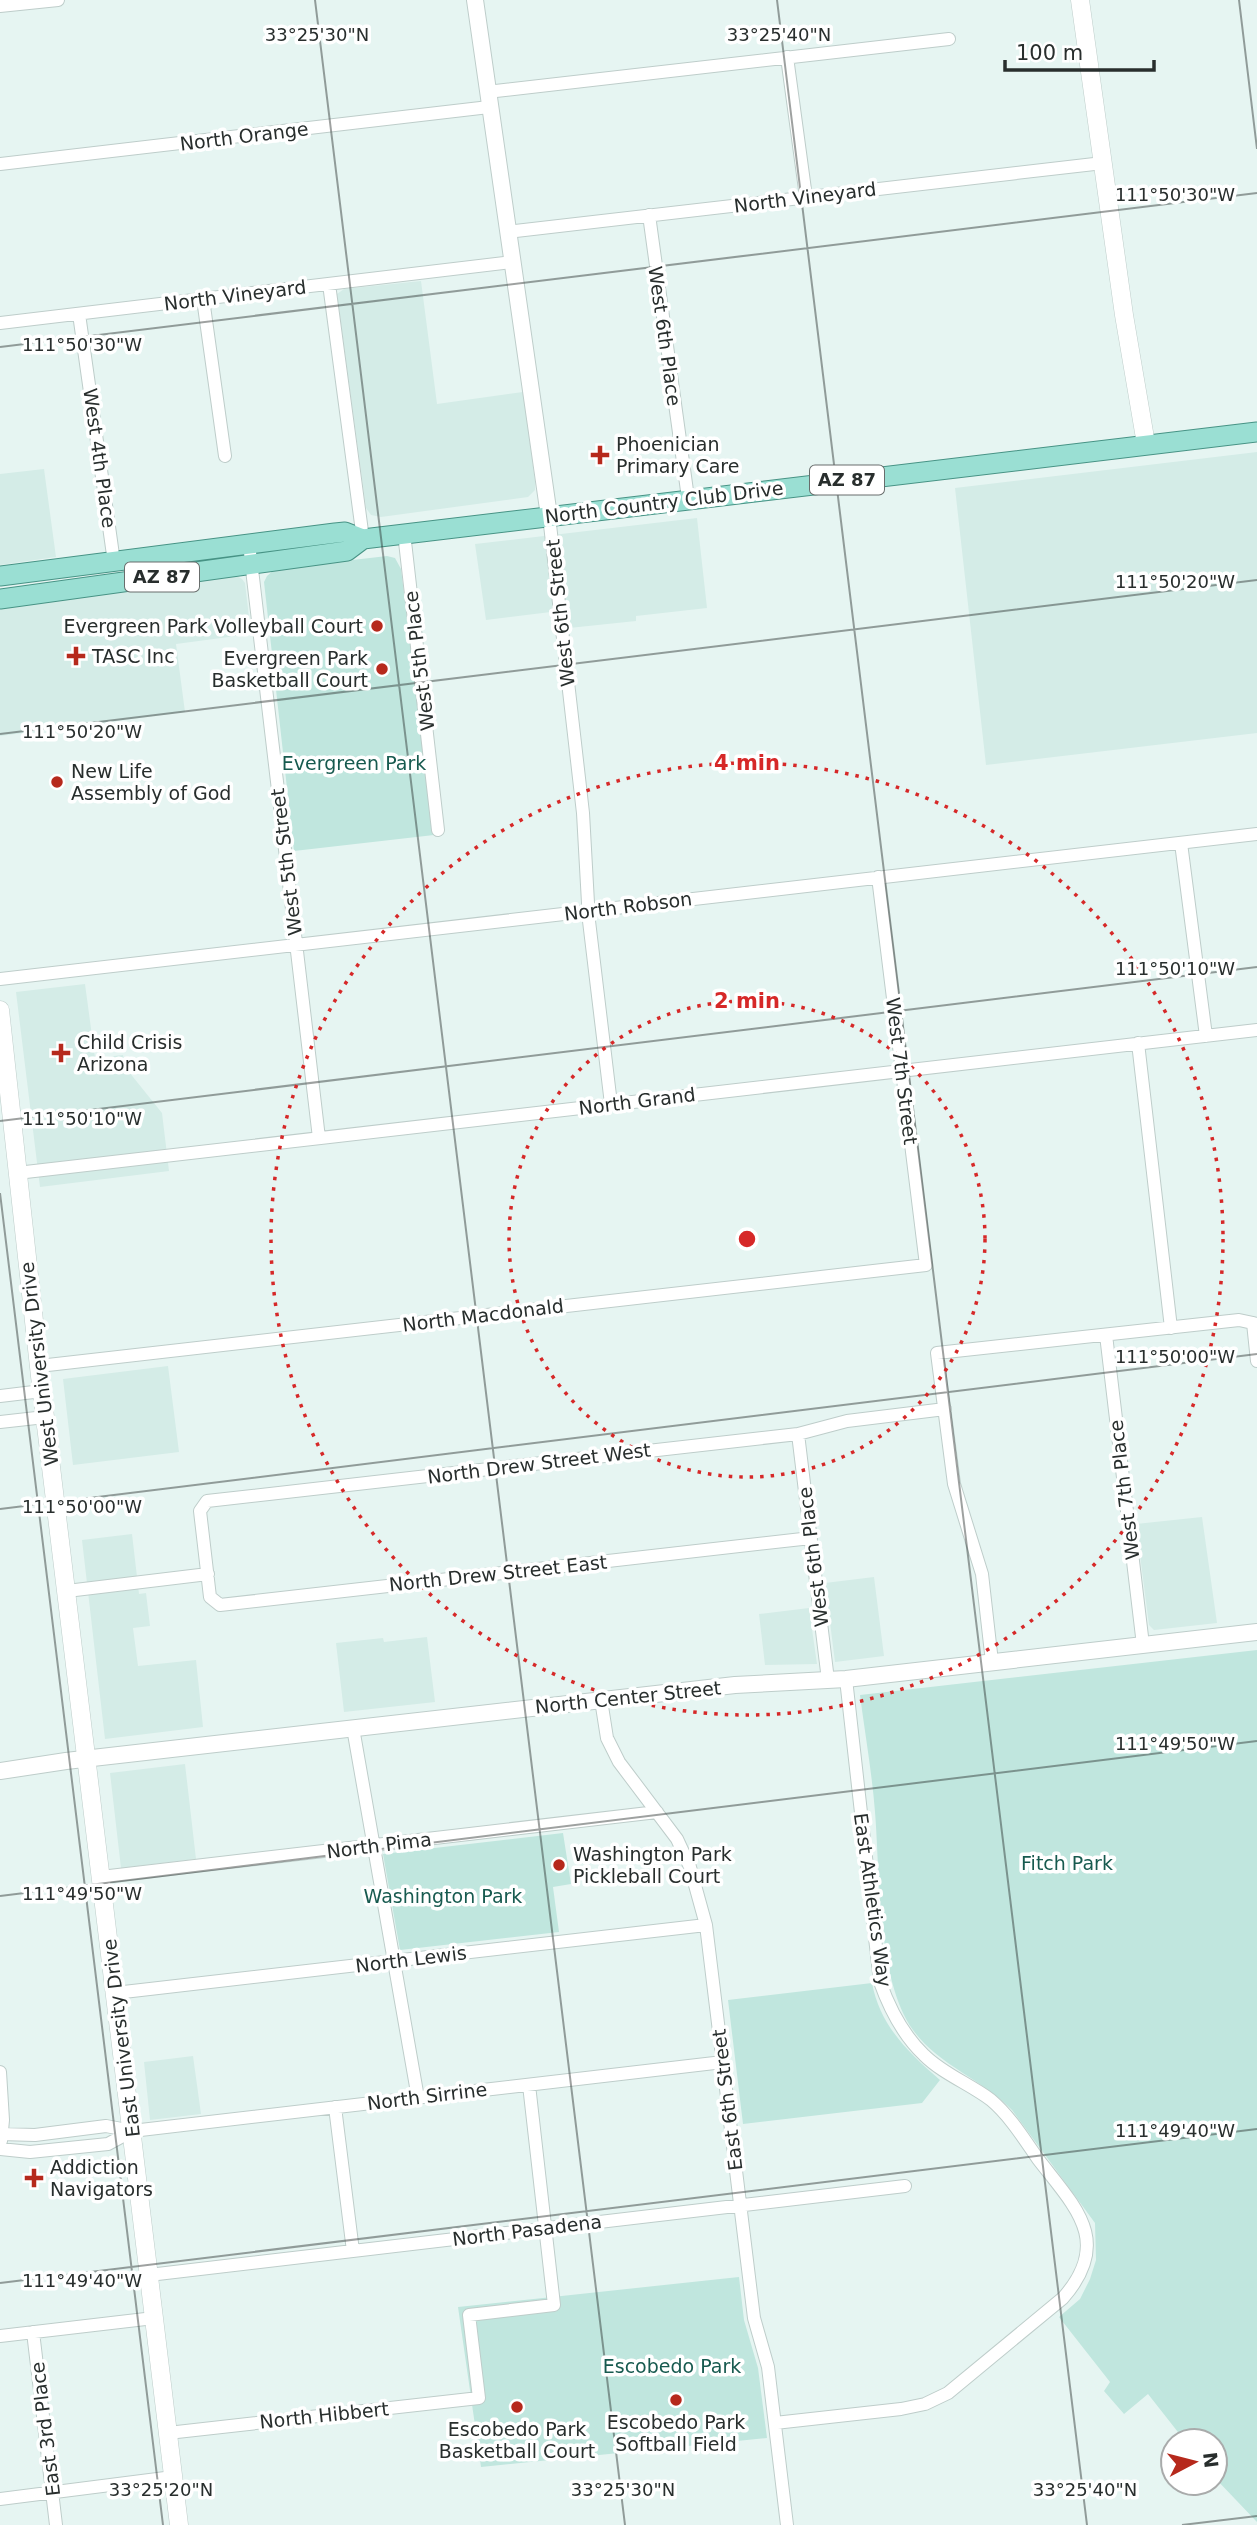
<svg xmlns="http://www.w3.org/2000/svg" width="1257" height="2525" viewBox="0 0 1257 2525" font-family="'DejaVu Sans',sans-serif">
<rect width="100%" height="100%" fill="#e6f5f2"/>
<path fill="#d4ece7" d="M421,281L437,404L523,392L535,481V490L528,497L381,517L371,515L366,508L337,294L344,289Z
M1257,452V733L986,765L955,488Z
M44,469L56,557L0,565V474Z
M697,518L707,608L636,616V621L569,628L567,610L486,620L475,544Z
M235,575L242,579L245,583L251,634L176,644L185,712L0,736V607Z
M85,984L95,1058L123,1055L125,1067L162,1113L169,1171L40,1187L16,992Z
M168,1366L179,1452L73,1465L63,1379Z
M1202,1517L1217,1623L1154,1630L1149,1625L1136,1524Z
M132,1534L139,1594L146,1593L150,1626L133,1628L138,1666L196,1660L203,1727L105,1739L82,1540Z
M874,1577L884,1656L835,1662L825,1583Z
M809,1608L817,1664L765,1665L759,1614Z
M427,1637L435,1702L344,1712L336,1643L383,1638L384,1642Z
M185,1764L196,1859L121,1868L110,1773Z
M193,2056L201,2114L150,2120L144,2062Z"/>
<path fill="#c0e6de" d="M387,556L395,558L401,569L434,835L294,851L264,582L267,576L275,569Z
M1257,1650V2522L1215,2478V2441H1185L1148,2394L1124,2414L1104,2391L1110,2382L1059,2317L1080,2299L1090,2279L1096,2260L1095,2223L1012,2110C982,2079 938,2065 913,2030C877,1979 880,1874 875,1812C872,1773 865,1734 860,1695Z
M563,1833L571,1884L553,1887L559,1932L400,1950L383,1854Z
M872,1983C880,2026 909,2053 940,2080L922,2103L743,2124L728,2000Z
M739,2277L744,2320L758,2368L767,2438L481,2467L458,2307Z"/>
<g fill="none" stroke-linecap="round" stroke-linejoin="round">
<g stroke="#becdca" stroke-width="14">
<path id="minor" d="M0,6L58,0
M787,57L806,197
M487,92L949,39
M0,164L489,107
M649,215L688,498
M507,232L1103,163
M329,284L363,539
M203,299L225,456
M79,314L114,562
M0,323L512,262
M549,516L583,813L589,921L611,1104
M404,533L438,830
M249,544L319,1138
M1181,843L1206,1036
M0,979L1257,834
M1138,1043L1171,1328
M17,1173L1257,1030
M1253,1323L1257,1361
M1106,1335L1143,1645
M39,1366L926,1265L878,877
M0,1396L42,1391
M0,1422L45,1417
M798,1434L828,1680
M811,1538L220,1605L210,1597L200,1511L207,1501L798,1434L847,1421L945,1409
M67,1591L208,1574
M992,1662L982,1574L954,1484L937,1353L1239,1320L1257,1324
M601,1700L607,1738L619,1762L677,1839L690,1867L706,1925L754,2318L768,2367L787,2525
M353,1728L418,2098
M101,1877L657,1812
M115,1993L706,1925
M0,2072L3,2120L1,2141
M335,2107L353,2251
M0,2134L35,2135L106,2126L132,2131L723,2062
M0,2149L30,2152L108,2144L132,2131
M149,2275L905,2186
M33,2332L56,2525
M0,2336L154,2318
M775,2423L901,2409L925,2404L948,2393L1063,2298C1113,2241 1075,2207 1038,2159C1024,2139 1010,2116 991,2100C970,2084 943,2074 924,2055C903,2035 890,2010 880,1982L846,1679
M168,2433L479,2398L469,2315L554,2305L529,2085
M0,2499L173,2477"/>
</g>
<g stroke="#becdca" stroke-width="18">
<path id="tertiary" d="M475,0L549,516
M0,1771L66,1761L735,1685L846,1679L1257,1632"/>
</g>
<g stroke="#becdca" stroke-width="19">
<path id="secondary" d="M1080,0L1124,315L1146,444
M0,1010L40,1376L179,2525"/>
</g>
<g stroke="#479385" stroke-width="21">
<path id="primary" d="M0,576L335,533L345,532L363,539L1257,432
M0,599L347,551L363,539"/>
</g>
<use href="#minor" stroke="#fff" stroke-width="12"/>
<use href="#tertiary" stroke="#fff" stroke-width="16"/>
<use href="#secondary" stroke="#fff" stroke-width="18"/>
<use href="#primary" stroke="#9adfd3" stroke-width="19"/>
</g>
<path fill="none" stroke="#282e2d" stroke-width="2" stroke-opacity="0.45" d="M315,0L625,2525M777,0L1087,2525M1239,0L1257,149M0,347L1257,193M0,734L1257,580M0,1121L1257,967M0,1193L163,2525M0,1509L1257,1354M0,1896L1257,1741M0,2283L1257,2129M1182,2525L1257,2516"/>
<g fill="none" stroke="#d62828" stroke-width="3.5" stroke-dasharray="3.5 7">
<circle cx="747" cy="1239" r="238"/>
<circle cx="747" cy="1239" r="476"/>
</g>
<g fill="#b6291c" stroke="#fff" stroke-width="2.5">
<path d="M596.5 444.5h7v7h7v7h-7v7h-7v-7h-7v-7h7z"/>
<circle cx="377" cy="626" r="7"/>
<path d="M72.5 645.5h7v7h7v7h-7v7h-7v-7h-7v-7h7z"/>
<circle cx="382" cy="669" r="7"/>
<circle cx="57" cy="782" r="7"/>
<path d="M57.5 1042.5h7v7h7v7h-7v7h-7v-7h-7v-7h7z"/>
<circle cx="559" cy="1865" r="7"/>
<path d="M30.5 2167.5h7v7h7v7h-7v7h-7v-7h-7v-7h7z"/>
<circle cx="676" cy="2400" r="7"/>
<circle cx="517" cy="2407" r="7"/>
</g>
<g text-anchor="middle" stroke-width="7" stroke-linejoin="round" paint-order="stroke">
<g fill="#fff" stroke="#686d6c" stroke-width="2">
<rect x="810" y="465.5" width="74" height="29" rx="5"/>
<rect x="125" y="562.5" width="74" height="29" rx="5"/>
</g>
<g font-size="18" font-weight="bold" fill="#282e2d">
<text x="847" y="486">AZ 87</text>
<text x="162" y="583">AZ 87</text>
</g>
<g font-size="19" fill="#282e2d" stroke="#fff">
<text transform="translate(244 136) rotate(-7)" y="7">North Orange</text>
<text transform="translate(805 197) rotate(-7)" y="7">North Vineyard</text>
<text transform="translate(235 295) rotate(-7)" y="7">North Vineyard</text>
<text transform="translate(665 336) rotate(82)" y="7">West 6th Place</text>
<text transform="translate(100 458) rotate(82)" y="7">West 4th Place</text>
<text transform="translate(664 502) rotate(-7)" y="7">North Country Club Drive</text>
<text transform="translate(560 613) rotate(-96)" y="7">West 6th Street</text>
<text transform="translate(419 661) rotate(-97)" y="7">West 5th Place</text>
<text transform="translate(286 862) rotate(-97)" y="7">West 5th Street</text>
<text transform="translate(628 906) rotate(-7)" y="7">North Robson</text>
<text transform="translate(902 1071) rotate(83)" y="7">West 7th Street</text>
<text transform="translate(637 1101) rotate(-7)" y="7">North Grand</text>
<text transform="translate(483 1315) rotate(-7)" y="7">North Macdonald</text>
<text transform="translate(39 1364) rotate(-97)" y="7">West University Drive</text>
<text transform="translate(539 1463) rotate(-7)" y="7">North Drew Street West</text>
<text transform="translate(1124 1490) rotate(-97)" y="7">West 7th Place</text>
<text transform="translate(813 1557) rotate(-97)" y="7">West 6th Place</text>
<text transform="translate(498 1573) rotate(-6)" y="7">North Drew Street East</text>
<text transform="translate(628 1697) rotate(-6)" y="7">North Center Street</text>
<text transform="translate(379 1845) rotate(-7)" y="7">North Pima</text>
<text transform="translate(873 1900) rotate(82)" y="7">East Athletics Way</text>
<text transform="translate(411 1959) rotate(-7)" y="7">North Lewis</text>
<text transform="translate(121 2038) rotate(-97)" y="7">East University Drive</text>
<text transform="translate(427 2096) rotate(-7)" y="7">North Sirrine</text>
<text transform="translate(727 2100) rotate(-97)" y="7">East 6th Street</text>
<text transform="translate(527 2230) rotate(-7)" y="7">North Pasadena</text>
<text transform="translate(324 2415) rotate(-6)" y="7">North Hibbert</text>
<text transform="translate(45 2429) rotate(-97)" y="7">East 3rd Place</text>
</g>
<g font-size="19" fill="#282e2d" stroke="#fff" text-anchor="start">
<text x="616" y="451">Phoenician<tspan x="616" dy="22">Primary Care</tspan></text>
<text x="363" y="633" text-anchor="end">Evergreen Park Volleyball Court</text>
<text x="92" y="663">TASC Inc</text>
<text x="368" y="665" text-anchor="end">Evergreen Park<tspan x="368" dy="22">Basketball Court</tspan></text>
<text x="71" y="778">New Life<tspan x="71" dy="22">Assembly of God</tspan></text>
<text x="77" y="1049">Child Crisis<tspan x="77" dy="22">Arizona</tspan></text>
<text x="573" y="1861">Washington Park<tspan x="573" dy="22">Pickleball Court</tspan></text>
<text x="50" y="2174">Addiction<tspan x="50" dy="22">Navigators</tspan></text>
<text x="676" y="2429" text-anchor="middle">Escobedo Park<tspan x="676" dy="22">Softball Field</tspan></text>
<text x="517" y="2436" text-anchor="middle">Escobedo Park<tspan x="517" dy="22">Basketball Court</tspan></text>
</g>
<g font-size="19" fill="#175a4f" stroke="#fff">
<text x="354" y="770">Evergreen Park</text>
<text x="1067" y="1870">Fitch Park</text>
<text x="443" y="1903">Washington Park</text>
<text x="672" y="2373">Escobedo Park</text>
</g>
</g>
<g font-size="18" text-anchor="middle" fill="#282e2d" stroke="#fff" stroke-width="7" stroke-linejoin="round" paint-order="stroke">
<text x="317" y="41">33°25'30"N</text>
<text x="779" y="41">33°25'40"N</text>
<text x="1175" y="201">111°50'30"W</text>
<text x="82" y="351">111°50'30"W</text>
<text x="1175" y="588">111°50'20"W</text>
<text x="82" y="738">111°50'20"W</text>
<text x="1175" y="975">111°50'10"W</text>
<text x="82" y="1125">111°50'10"W</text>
<text x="1175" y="1363">111°50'00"W</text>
<text x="82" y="1513">111°50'00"W</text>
<text x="1175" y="1750">111°49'50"W</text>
<text x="82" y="1900">111°49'50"W</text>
<text x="1175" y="2137">111°49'40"W</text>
<text x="82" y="2287">111°49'40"W</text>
<text x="161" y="2496">33°25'20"N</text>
<text x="623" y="2496">33°25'30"N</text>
<text x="1085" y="2496">33°25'40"N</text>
</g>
<circle cx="747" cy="1239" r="10" fill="#d62828" stroke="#fff" stroke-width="3.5"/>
<g font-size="21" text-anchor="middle" font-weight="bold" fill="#d62828" stroke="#fff" stroke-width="7" stroke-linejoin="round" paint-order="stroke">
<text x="747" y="770">4 min</text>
<text x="747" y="1008">2 min</text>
</g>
<g transform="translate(1194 2462) rotate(83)"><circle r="33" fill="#ffffff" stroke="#a9abab" stroke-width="2"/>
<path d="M0-5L12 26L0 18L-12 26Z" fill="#b6291c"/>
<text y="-10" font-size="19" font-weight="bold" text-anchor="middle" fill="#282e2d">N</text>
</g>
<path d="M1005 60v10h149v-10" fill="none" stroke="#282e2d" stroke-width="3.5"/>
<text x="1016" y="60" font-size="21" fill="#282e2d" stroke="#ffffff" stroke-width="5" paint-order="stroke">100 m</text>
</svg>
